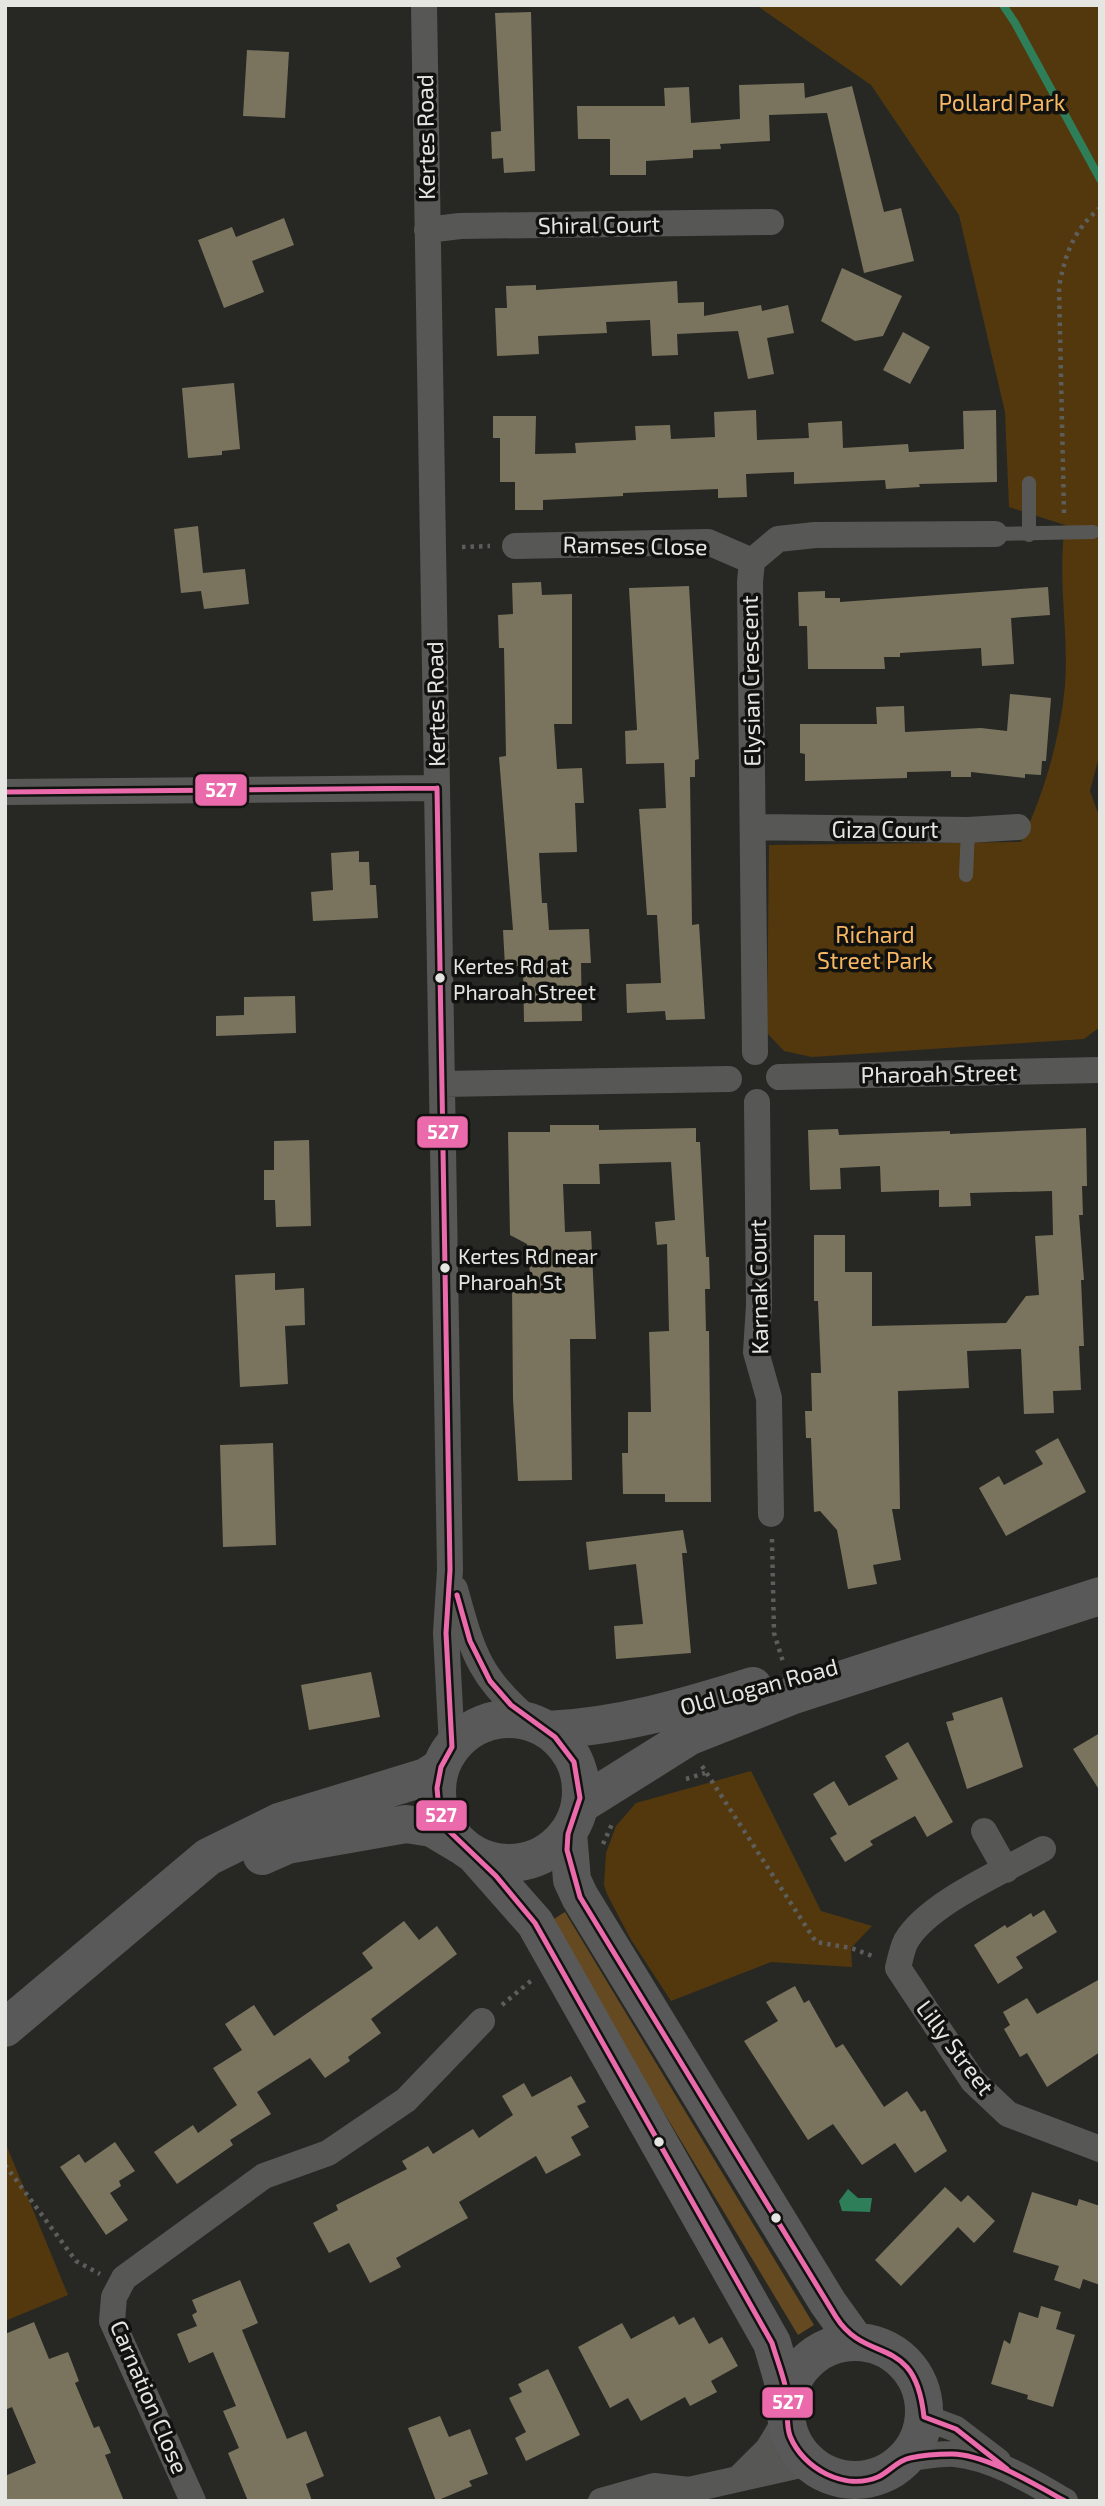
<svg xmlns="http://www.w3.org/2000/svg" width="1105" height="2506" viewBox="0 0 1105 2506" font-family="'Exo 2',sans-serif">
<rect width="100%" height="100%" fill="#272824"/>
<path fill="#53380e" d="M756,5H1100V753L1090,791L1100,819V1027L1084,1039L812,1057L784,1051L767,1033L769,845L1021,842C1044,794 1060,739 1065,686C1069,632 1057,580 1065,525L1009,507L1005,412L959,215L871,85Z
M751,1771L821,1911L872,1926L851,1948L852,1967L771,1962L671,2001L630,1938L607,1894L604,1885L606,1853L616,1826L636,1803Z
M5,2142L68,2295L5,2321Z"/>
<path fill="#654920" d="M565,1912L814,2325L798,2335L549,1922Z"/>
<path fill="#2f7e5a" d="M848,2189L858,2198H872L870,2212L842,2211L839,2201Z"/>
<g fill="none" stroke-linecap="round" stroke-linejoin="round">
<path stroke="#2f7e5a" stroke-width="8" d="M1003,5L1015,23L1100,179"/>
</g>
<path fill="#7a745e" d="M531,12L535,171L504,173L503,158L492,159L491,132L501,131L495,13Z
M247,50L289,52L285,118L243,116Z
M804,83L805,98L852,86L884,212L901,208L914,261L864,273L827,113L769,115L770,141L720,144L721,149L693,150V158L646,161V175H610V139H578L577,106H665L664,88L689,87L691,123L740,119L739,85Z
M284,218L294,245L252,261L264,292L224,308L198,240L232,227L236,237Z
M842,268L902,296L883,336L855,341L821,321Z
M677,281L678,303L704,302V316L761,305L762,311L788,305L794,333L767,338L774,374L748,379L738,331L677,334L678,355L652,356L650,320L606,322L607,333L538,336L539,354L497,356L495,308H507L506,286L536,285V290Z
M903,332L930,347L910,384L883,370Z
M234,383L240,449L222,451V455L188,458L182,388Z
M756,410L757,440L809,438L808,423L842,421L843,448L908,444L909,452L964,449L963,411L996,410L997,482L919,484L920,487L886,489L885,480L794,484V472L746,474L747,497L718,498V489L623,493V496L543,500V510H515V482H500V438H493V416H536L535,454L576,453L575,443L636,440L635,426L670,425L671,439L715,437L714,412Z
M198,526L203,573L245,569L249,604L204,609L201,591L181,593L174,529Z
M541,582L542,595L572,594V724H554L557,769L582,768L584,803H575L577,852L539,853L542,903H547L549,930L589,929L591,963H581L582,1021L524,1022L523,966H505L503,930H513L499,757L506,756L504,648H499L498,615L513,614L512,583Z
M689,586L699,759L695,760V777H690L692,925L699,924L705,1019L666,1020L665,1011L627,1013L626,984L661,983L657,915H647L639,809L666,808L664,763L626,764L625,731L637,730L629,588Z
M1048,587L1050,615L1011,618L1014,664L982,666L981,648L900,653V657H884L885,669H808L807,626H799L798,592L825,591V598H840V602Z
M1010,694L1051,698L1046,761H1042L1041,775L1025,774V778L971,772V777H951V771L907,772V778L805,781V754L800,753V724H877L876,707L904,706L905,732L981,728L1007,731Z
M359,851V862H369L370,885H376L378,918L313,921L311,892L333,890L331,853Z
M295,996L296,1033L216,1036V1016L244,1015V997Z
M550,1125H599V1130L696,1128V1142H700L706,1257H709L710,1289H705L706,1331H709L711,1502H665V1494H623L622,1453H628V1412H651L649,1332L669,1331L667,1244L657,1245L655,1222L675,1220L671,1162L599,1164L600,1184H563L565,1232L591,1231L596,1339H570L572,1480L518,1481L513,1399L512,1283H531L527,1244L510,1235L508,1132H550Z
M1086,1128L1087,1186H1082L1083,1215H1079L1084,1280H1081L1084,1346H1079L1081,1390L1053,1391L1054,1413L1024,1414L1021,1349L967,1351L969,1388L898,1391L900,1509H892L901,1560L873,1565L877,1584L848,1589L837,1530L820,1511L814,1512L811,1438H806L805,1411H812L811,1373H821L818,1301H814V1235H845V1272H872V1326L1006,1323L1026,1296L1039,1295L1035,1236L1053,1235L1052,1191L970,1193L971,1206L939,1207V1190L881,1192L880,1166L840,1168L841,1189L810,1190L808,1130L838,1129L839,1135L950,1131V1134Z
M309,1140L311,1226L276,1227L275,1200H264V1170H274V1141Z
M275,1273V1290L304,1288L305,1325L285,1326L288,1384L240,1387L235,1275Z
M1058,1438L1086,1492L1006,1536L979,1488L999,1476L1004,1485L1043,1464L1035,1451Z
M273,1443L276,1545L223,1547L220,1445Z
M683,1530L687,1553H682L691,1653L616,1659L614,1626L643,1624L636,1564L589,1570L586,1542Z
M371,1672L380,1717L309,1730L301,1685Z
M1002,1697L1023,1767L967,1789L946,1722L954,1720L952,1713Z
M1100,1733V1791L1073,1749Z
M908,1742L953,1822L927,1837L915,1816L870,1841L873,1845L845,1862L830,1838L837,1834L813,1794L834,1781L849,1806L898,1779L885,1756Z
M1044,1910L1057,1932L1016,1957L1023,1968L998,1984L974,1945L1005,1925L1007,1928L1031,1913L1033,1917Z
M404,1921L419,1940L437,1926L457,1954L371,2019L381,2033L348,2057L350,2061L325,2078L310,2058L257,2092L271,2114L230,2140L233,2145L177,2184L154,2152L193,2125L198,2133L237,2105L213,2068L242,2050L225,2024L254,2005L274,2036L373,1968L362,1953Z
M1100,1979V2052L1047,2087L1027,2053L1020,2057L1004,2029L1010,2025L1003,2012L1027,1998L1037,2014Z
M795,1986L804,2003L809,2000L836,2048L843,2044L884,2107L907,2091L921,2112L925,2110L947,2151L915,2173L895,2143L862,2165L833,2124L808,2140L744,2041L778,2021L766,2002Z
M571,2076L586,2102L577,2106L589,2127L571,2137L581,2155L546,2174L536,2156L459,2202L468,2218L396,2258L401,2267L370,2283L349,2243L329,2253L313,2223L338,2210L336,2205L407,2169L402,2161L428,2146L433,2154L473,2129L479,2138L513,2115L502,2096L524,2083L532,2097Z
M115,2142L135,2171L119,2181L121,2186L110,2193L128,2220L106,2235L60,2167L79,2154L85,2163Z
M945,2187L961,2202L968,2195L995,2221L974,2243L958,2227L901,2286L875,2260Z
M1032,2192L1077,2206L1079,2199L1100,2206V2285L1083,2279L1080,2289L1054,2280L1059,2266L1013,2252Z
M240,2280L258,2323L242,2330L287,2439L306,2431L324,2476L306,2484L312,2501H248L228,2453L239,2448L223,2411L236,2406L213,2352L189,2363L177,2334L197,2326L192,2315L197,2312L192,2300Z
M1041,2306L1061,2312L1056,2329L1075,2335L1053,2407L1027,2399L1028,2395L991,2384L1004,2340L1010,2344L1019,2312L1038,2318Z
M674,2316L679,2325L694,2317L709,2344L722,2337L738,2366L711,2381L717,2392L690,2406L685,2397L641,2421L628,2398L610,2408L578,2347L622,2323L631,2339Z
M34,2322L49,2359L68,2352L79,2381L75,2383L94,2428L99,2426L111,2453L105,2455L124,2501H5V2476L36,2463L12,2407L5,2410V2334Z
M548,2369L580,2435L526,2461L515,2438L526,2432L509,2398L522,2392L518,2384Z
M440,2416L449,2437L470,2429L488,2474L469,2481L472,2486L436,2501L408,2428Z"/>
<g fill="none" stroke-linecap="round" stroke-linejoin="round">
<path stroke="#5d5e5b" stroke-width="4.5" stroke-dasharray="3.5 5" stroke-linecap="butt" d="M1064,513L1059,287C1065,255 1073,230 1100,208
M462,547L490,546
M772,1539L774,1633L784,1665
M702,1766L816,1942L851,1948L875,1957
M686,1779L705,1773
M603,1844L612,1824
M502,2005L533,1979
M5,2165L76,2261L100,2274"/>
<path stroke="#575856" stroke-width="14" d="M995,534L1093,532
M1029,535V483
M966,875L968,830"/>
<path stroke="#575856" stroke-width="26" d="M424,5L450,1570L446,1633L452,1747
M427,230L460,226L771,222
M515,546L708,542L752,561
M5,792L437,788
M753,827L968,830L1018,827
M755,1052L750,582L752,561L778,539L815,535L995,534
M779,1077L1100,1070
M443,1084L729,1079
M757,1102L759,1305L756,1352L769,1398L771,1514
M455,1589C473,1655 480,1679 534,1724
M984,1831L1006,1870
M1043,1849C1004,1871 928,1903 906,1941C902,1949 900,1960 898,1968L973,2081L1008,2114L1100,2149
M924,2417L956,2429L998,2461
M907,2458C922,2457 940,2453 955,2454C994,2458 1032,2482 1065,2501
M739,2478L768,2449L786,2419
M193,2501L112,2321L114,2297L124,2278L264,2176L328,2153L406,2100L482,2021
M601,2501L654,2486L689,2490L809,2463"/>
<path stroke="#585958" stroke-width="38" d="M437 1791a72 72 0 1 1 144 0a72 72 0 1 1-144 0Z
M547,1730C618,1727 686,1707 753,1686
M580,1805L690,1736L791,1696L1100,1596
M568,1833L572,1880L580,1897L828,2303L856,2342
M474,1854L535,1923L772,2343L787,2395
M262,1856L287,1845L406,1824L432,1828L462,1846
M5,2028L208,1857L279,1822L426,1777L441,1767
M786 2411a69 69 0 1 1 138 0a69 69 0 1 1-138 0Z"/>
<g stroke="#11120f" stroke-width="10">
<path id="bus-1" d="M437,788L450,1570L446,1633L452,1747L441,1767L437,1788L439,1810L448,1830L496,1876L535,1923L772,2343C777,2360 784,2377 787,2394C789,2409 785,2422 790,2436C803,2469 845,2491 878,2477C889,2472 898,2460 910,2458C923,2455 939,2454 952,2454C985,2454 1036,2485 1065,2501
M5,792L437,788
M457,1595L470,1641L490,1681L511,1705L555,1737L574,1762L580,1798L568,1834L567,1850L580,1897L836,2317C867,2366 915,2332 924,2417L956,2429L1007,2469"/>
</g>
<use href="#bus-1" stroke="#eb6aab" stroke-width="5"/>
</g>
<g fill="#e5e6e2" stroke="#11120f" stroke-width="2.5">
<circle cx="440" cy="978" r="6"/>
<circle cx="445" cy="1268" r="6"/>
<circle cx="659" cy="2142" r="6"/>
<circle cx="776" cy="2218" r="6"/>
</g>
<g text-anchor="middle" stroke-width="7" stroke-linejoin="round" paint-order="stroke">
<g font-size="21" fill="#e5e6e2" stroke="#11120f" text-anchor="start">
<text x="453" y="974">Kertes Rd at<tspan x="453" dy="26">Pharoah Street</tspan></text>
<text x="458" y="1264">Kertes Rd near<tspan x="458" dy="26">Pharoah St</tspan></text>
</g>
<g font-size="23" fill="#f8b863" stroke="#11120f">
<text x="1002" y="111">Pollard Park</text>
<text x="875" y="943">Richard<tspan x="875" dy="26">Street Park</tspan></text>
</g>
<g font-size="23" fill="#e5e6e2" stroke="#11120f">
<text transform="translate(426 137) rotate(-91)" y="8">Kertes Road</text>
<text transform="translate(599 225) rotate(-1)" y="8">Shiral Court</text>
<text transform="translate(635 546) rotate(1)" y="8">Ramses Close</text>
<text transform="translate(751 681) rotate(-91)" y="8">Elysian Crescent</text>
<text transform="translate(436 704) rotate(-91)" y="8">Kertes Road</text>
<text x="885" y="838">Giza Court</text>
<text transform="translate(939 1074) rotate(-1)" y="8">Pharoah Street</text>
<text transform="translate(759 1287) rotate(-91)" y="8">Karnak Court</text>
<text transform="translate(759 1687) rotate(-15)" y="8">Old Logan Road</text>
<text transform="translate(955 2048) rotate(53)" y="8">Lilly Street</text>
<text transform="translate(149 2397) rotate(67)" y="8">Carnation Close</text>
</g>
</g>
<g stroke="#11120f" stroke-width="2.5">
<rect x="194" y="773" width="54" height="34" rx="7" fill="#eb6aab"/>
<rect x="416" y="1115" width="53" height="34" rx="7" fill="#eb6aab"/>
<rect x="415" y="1799" width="53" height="33" rx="7" fill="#eb6aab"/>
<rect x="761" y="2386" width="53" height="33" rx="7" fill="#eb6aab"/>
</g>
<g font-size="19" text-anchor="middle" font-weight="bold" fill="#fff">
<text x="221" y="797">527</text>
<text x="443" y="1139">527</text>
<text x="441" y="1822">527</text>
<text x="788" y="2409">527</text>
</g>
<rect width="1105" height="2506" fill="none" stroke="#e5e6e2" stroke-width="14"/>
</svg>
